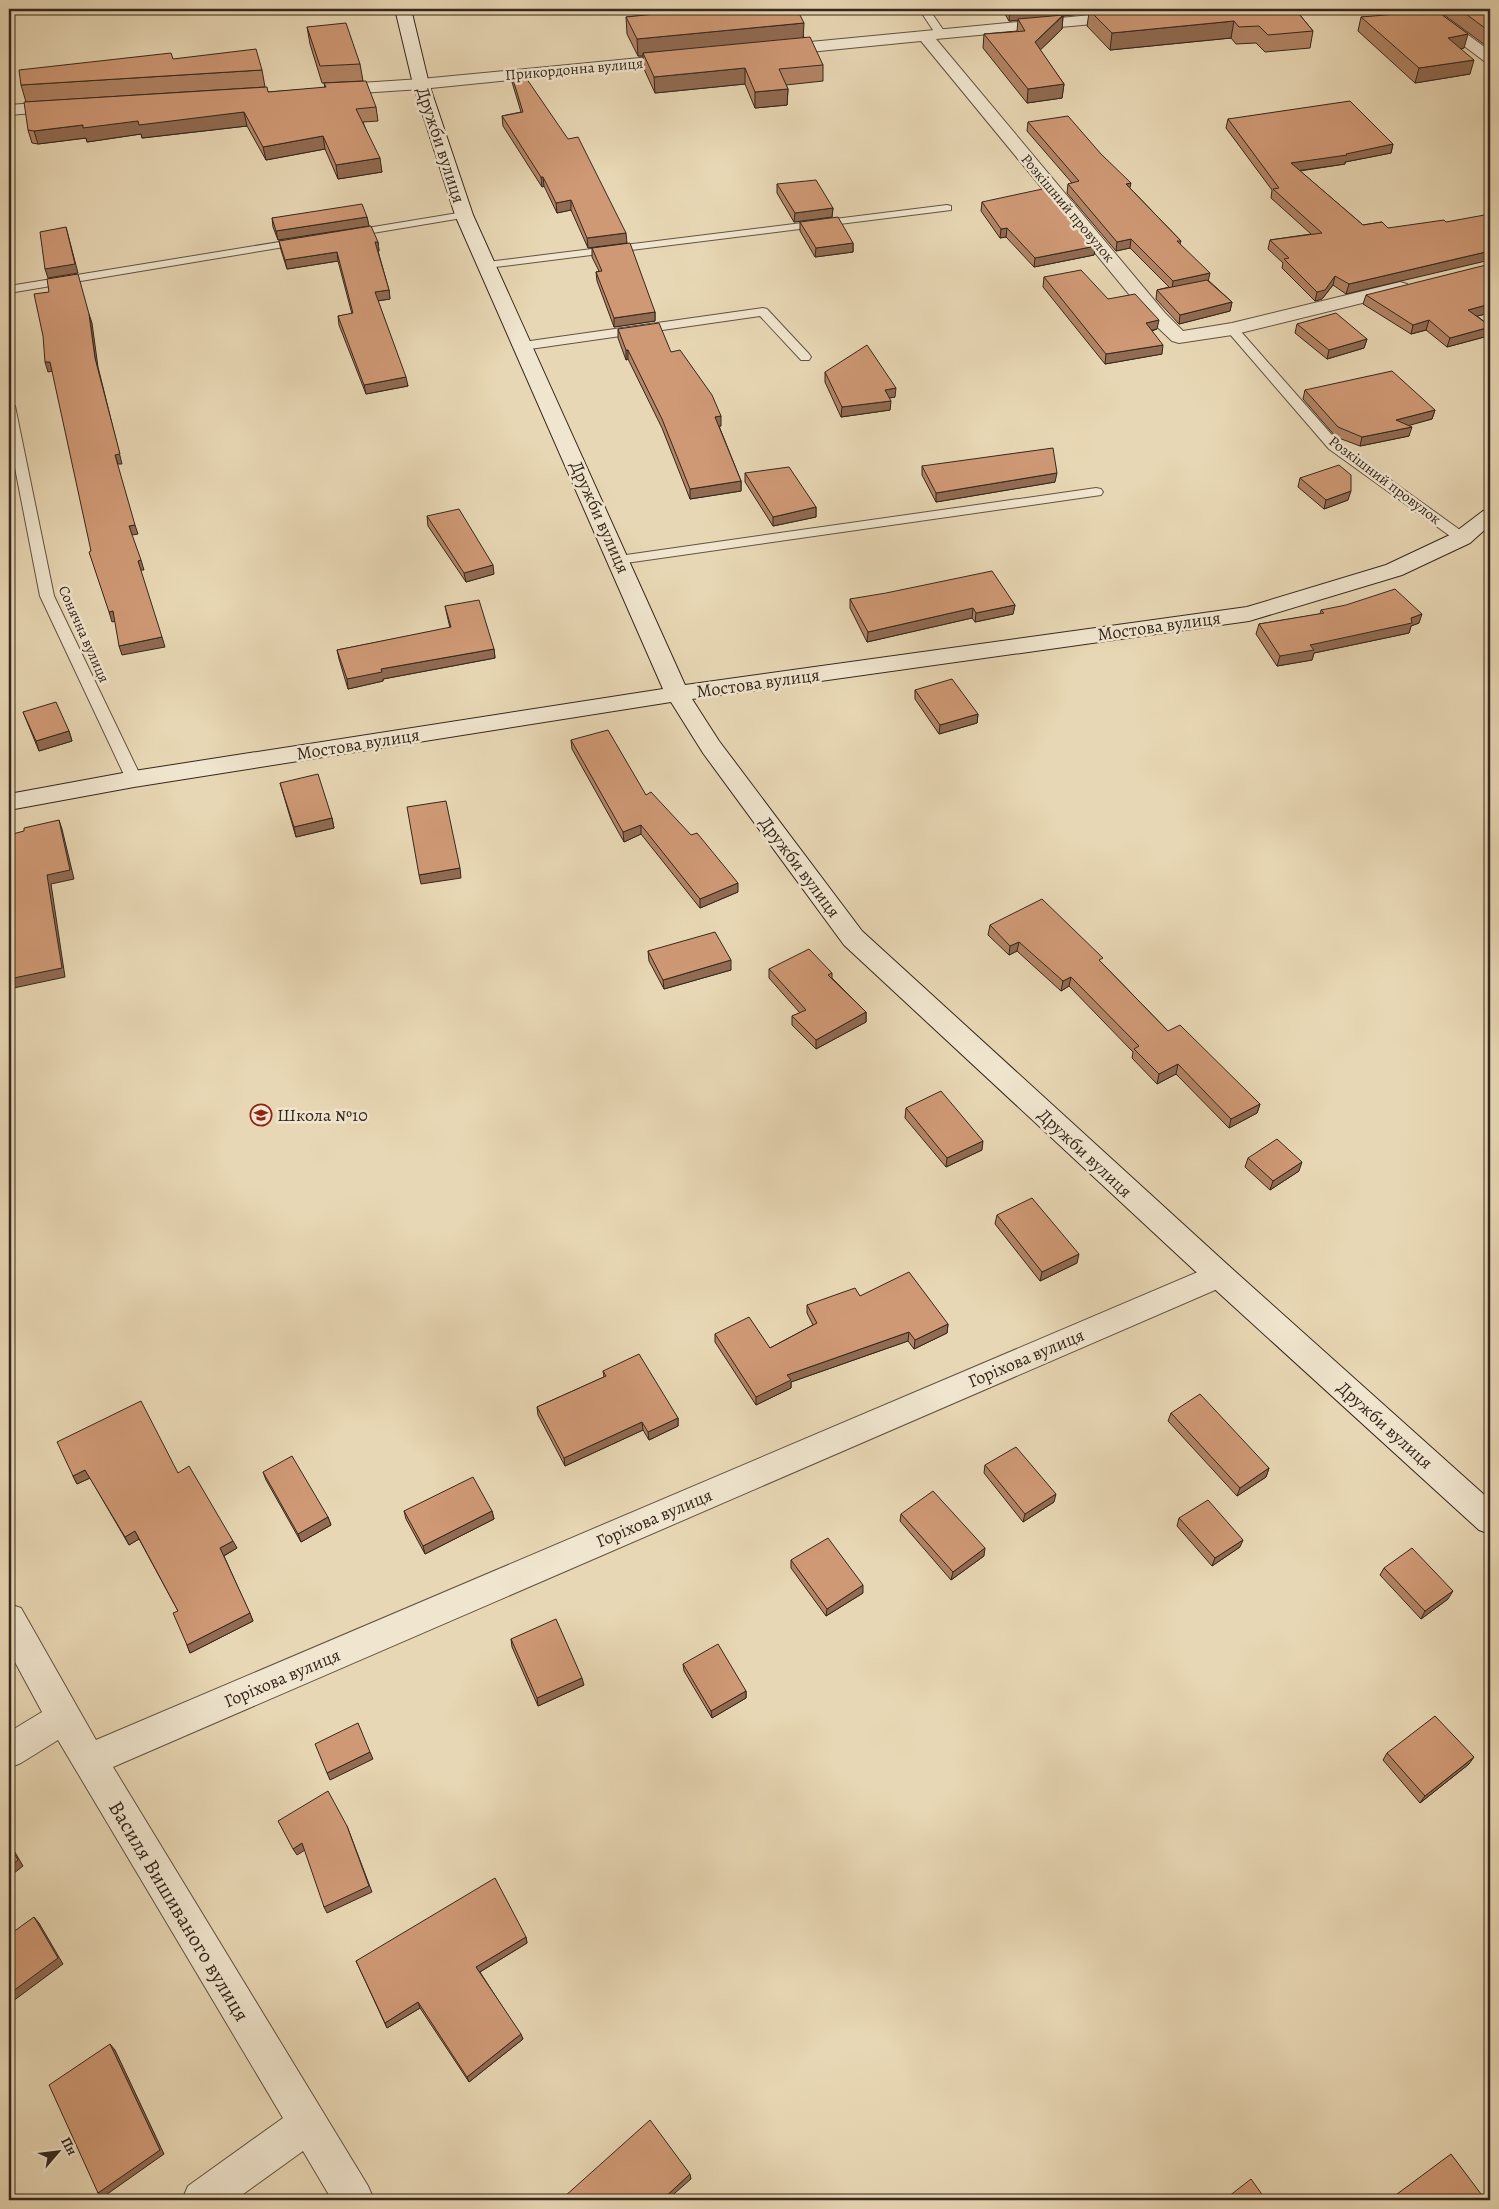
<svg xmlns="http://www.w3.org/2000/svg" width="1499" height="2209" viewBox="0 0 1499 2209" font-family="Alegreya,serif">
<rect width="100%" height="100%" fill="#e8d7b4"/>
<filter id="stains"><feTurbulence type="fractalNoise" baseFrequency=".004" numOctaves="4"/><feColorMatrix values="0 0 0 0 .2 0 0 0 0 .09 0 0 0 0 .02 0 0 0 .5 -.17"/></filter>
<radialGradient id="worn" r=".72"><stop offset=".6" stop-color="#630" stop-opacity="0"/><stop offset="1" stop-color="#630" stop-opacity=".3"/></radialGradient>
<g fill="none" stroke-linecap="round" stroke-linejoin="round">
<g stroke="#625343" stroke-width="2">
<path id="lane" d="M919,9H929L946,34L945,36H937Z
M947,205L951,206V210L487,268L481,265L487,262Z
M464,212L468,213V217L349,237L343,234L349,231Z
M304,238L310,241L308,243L9,293V286Z
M763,308L767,309L809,354L811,357L809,360H801L760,316L523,350L517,346L523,342Z
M1232,325L1236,326L1339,443L1467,535L1469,538L1467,541H1457L1329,449L1228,332L1226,329Z
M9,402L15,406L54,596L142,779L139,783H129L126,779L40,596L9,437Z
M1096,488L1101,489L1103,492L1101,495L619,564L612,560L619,556Z"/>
</g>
<g stroke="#625343" stroke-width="2">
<path id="street" d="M1153,9H1206L1198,14L936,39L1165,313L1183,331L1232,323L1400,282L1407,284L1409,288L1407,292L1232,335L1179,343L1172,341L1151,321L921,41L779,55L771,50L779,45Z
M1415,9H1433L1490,51V63L1484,61Z
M681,54L687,56L689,59L687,62L421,89L330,95L322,90L330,85L421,79Z
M63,101L69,102L71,106L69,110L9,115V105Z
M1219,1263L1229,1266L1234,1275L1229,1284L113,1767L368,2186L374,2200H332L303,2151L235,2200H182L188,2186L283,2118L58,1740L21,1763L9,1768V1732L42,1712L9,1651V1604L21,1608L96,1740Z"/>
</g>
<g stroke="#36271d" stroke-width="2">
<path id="secondary" d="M395,9H411L429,84L473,215L685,685L1247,607L1386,565L1454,533L1483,511L1490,509V525L1470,543L1402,575L1249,621L692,699L719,741L862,931L1229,1266L1490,1500V1534L1479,1530L1209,1284L844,945L703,753L671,702L134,787L9,810V794L134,771L663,689L455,215L413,84Z"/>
</g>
<use href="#lane" fill="#f0e5ce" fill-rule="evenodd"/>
<use href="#street" fill="#f0e5ce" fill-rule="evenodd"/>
<use href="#secondary" fill="#f0e5ce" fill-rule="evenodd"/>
</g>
<path fill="#b28465" stroke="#36271d" d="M693,9H797L804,38L823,65V81L786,85L788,89L787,105L755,108L745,84L655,93L644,69L643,56H638L627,34L626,17L693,10Z
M1002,9H1295L1313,31L1310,48L1265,52L1256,43L1236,44L1231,38L1110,50L1087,26L1089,13L1063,16L1062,29L1040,50L1064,84L1062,98L1027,103L983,48L984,34L1017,31L1018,20L1009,21Z
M1375,9H1434L1464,48L1461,49L1470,74L1415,83L1358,31L1361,17L1382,16Z
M1436,9H1490V44L1485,45Z
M307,27L360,64L363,81L322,83L310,44Z
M262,70L265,87L26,102L21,85Z
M511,73L627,243L588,248L571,210L557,213L544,186L542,187L503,126L502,116L521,112L512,82Z
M324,83L376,107L378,121L363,122L382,172L338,179L325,149L266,160L247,126L142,138L141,134L87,142L86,138L38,144L32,143L28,130L268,92L325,88Z
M1228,119L1393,144L1391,153L1345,162V164L1300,171L1363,225L1382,222L1346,294L1333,285L1322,299L1315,301L1282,268L1283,263L1268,249L1270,240L1311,234L1271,198L1272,190L1226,128Z
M1028,122L1130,188L1181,241L1180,244L1208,280L1232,302L1230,311L1179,324L1156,299L1157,290L1169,287L1130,248L1116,251L1067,193L1068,184L1072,183L1027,131Z
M777,184L833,208L832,217L794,222L777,193Z
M982,202L1096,246L1094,255L1034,267L1006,237L1000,238L981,211Z
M367,217L369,226L278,240L273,227L272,218Z
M800,222L853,243V252L815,257L800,231Z
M279,241L378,242L379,251H378L389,290L390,299L378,301L408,386L366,394L339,325L338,316L352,314L338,261L287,269L281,250Z
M592,248L655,312V321L614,327L597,281L596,272L599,271L592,257Z
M1044,277L1108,299L1157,329L1152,331L1162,354L1105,364L1043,287Z
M1366,295L1490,313L1477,316L1490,326V330L1488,336L1447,347L1426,330L1411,334L1363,304Z
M1297,324L1367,339L1364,348L1327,359L1295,333Z
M618,329L671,352L721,426H719L741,481V491L690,499L662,428L628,359L626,360L618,338Z
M825,372L895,397L889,398L890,410L841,417L825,382Z
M1305,390L1435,410L1432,419L1408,425L1409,436L1360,446L1336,437L1303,399Z
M922,466L1055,482L936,502L922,475Z
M745,473L816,507V517L773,526L745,482Z
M1300,478L1348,500L1324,509L1298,487Z
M427,516L494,574L466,582L428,526Z
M850,599L1015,605L1013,614L975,622L972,618L867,642L850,608Z
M445,606L494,649L495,658L383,679V681L348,689L339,659L337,650L450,628L447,615Z
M1321,610L1419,623L1411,626L1409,633L1314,653L1312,660L1277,666L1256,634L1259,624L1320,614Z
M915,690L978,714L977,723L939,734L915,699Z
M23,712L69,731L72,741L39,751Z
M571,740L646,795L738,892L700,908L641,834L624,842L572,749Z
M280,783L332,818L334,828L296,837Z
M990,925L1102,963L1168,1031L1260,1104L1257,1113L1229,1128L1176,1074L1157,1084L1132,1058L1133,1052L1069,986L1061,991L1017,951L1009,955L988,935Z
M648,951L731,970L664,989L649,961Z
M769,969L832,973V978L866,1012V1022L816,1049L792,1025V1016L800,1013L769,978Z
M906,1108L982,1150L946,1167L905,1118Z
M1248,1158L1299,1171L1270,1190L1245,1167Z
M997,1215L1077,1263L1040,1281L995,1224Z
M860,1296L948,1324L947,1333L914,1349L908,1341L791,1382V1388L756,1405L715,1342V1334L770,1348L813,1325L807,1313V1305Z
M603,1371L678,1418V1426L649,1440L643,1430L565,1466L538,1415L537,1407L604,1377Z
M1171,1413L1269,1468L1266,1477L1237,1496L1168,1421Z
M985,1465L1054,1502L1023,1522L984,1473Z
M263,1472L328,1517L331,1525L301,1542L266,1480Z
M178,1473L237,1548L224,1556L253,1621L190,1653L187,1645L178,1611L139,1539L129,1545L90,1478L77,1484L73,1476Z
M404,1511H492L494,1519L425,1554L406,1519Z
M901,1514L984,1556L951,1580L900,1521Z
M1179,1518L1240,1547L1212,1566L1177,1526Z
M791,1560L863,1593L826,1616L791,1568Z
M1384,1568L1448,1599L1421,1619L1380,1575Z
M511,1639L584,1685L538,1706L512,1647Z
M683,1664L746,1691V1698L712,1718L684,1671Z
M1387,1753L1469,1764L1420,1803L1383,1760Z
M526,1937L527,1943L480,1972L523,2039L469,2082L420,2008L387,2028L356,1961Z"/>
<path fill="#916b52" stroke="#36271d" d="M1010,9H1135L1089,10V13L1063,16L1062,29L1034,56L1035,42L1063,16L1009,21Z
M1234,21L1231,38L1110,50L1112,33Z
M804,23L803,40L643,53V56H638L637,39Z
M1490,30V44L1485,45L1489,31Z
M1468,34L1464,48L1445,52L1448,38Z
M1474,60L1470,74L1415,83L1419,68Z
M745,68V84L655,93L654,77Z
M1064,84L1062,98L1027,103L1028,89Z
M788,89L787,105L755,108V92Z
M244,112L247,126L142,138L141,134L87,142L86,138L38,144L34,131L83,125Z
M323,136L325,149L266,160L263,147Z
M1393,144L1391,153L1345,162V164L1289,172L1291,163Z
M380,158L382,172L338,179L336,165Z
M541,177H543L544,186L542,187Z
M1131,183L1129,192L1126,184Z
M571,200V210L557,213L556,203Z
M833,208L832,217L794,222L795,213Z
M367,217L369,226L278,240L276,231Z
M66,227L78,273L48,278L45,269Z
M1007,228L1006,237L1000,238L1001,229Z
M626,233L627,243L588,248L587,238Z
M1131,239L1130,248L1116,251L1117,242Z
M375,242H378L379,251H377Z
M853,243V252L815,257L816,248Z
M1096,246L1094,255L1034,267L1035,258Z
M1490,251V260L1346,294L1349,284Z
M337,252L338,261L287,269L285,260Z
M1210,273L1208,282L1172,290L1173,281Z
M1335,276L1333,285L1322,299L1315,301L1317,292Z
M389,290L390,299L376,301L375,292Z
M1232,302L1230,311L1179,324L1180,315Z
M1490,304V313L1465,319L1468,310Z
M655,312V321L614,327V318Z
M89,314L92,323L98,367L122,464H118L115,455L95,358Z
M1159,320L1157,329L1144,332L1146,323Z
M1429,320L1426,330L1411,334L1413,325Z
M1490,327L1488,336L1447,347L1450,338Z
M1367,339L1364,348L1327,359L1329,350Z
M1163,345L1162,354L1105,364L1106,354Z
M626,350H628V359L626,360Z
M45,362H50L53,371L48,372Z
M406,377L408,386L366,394L364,385Z
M896,388L895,397L884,399L885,390Z
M891,401L890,410L841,417L842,407Z
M1435,410L1432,419L1393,430L1396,420Z
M721,416V426L715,427V417Z
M1412,427L1409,436L1360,446L1362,437Z
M1057,473L1055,482L936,502V493Z
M741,481V491L690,499V489Z
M1351,491L1348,500L1324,509L1326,500Z
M816,507V517L773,526V517Z
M135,525L138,534L132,535L129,526Z
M141,560L144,570H140L138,561Z
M493,565L494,574L466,582L464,573Z
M1015,605L1013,614L975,622L976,613Z
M973,608L972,618L867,642L868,632Z
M113,611L116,621L112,622L109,612Z
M1422,614L1419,623L1411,626L1409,633L1314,653L1312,660L1277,666L1280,656L1310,645L1411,618Z
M162,637L165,647L122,655L119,646Z
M494,649L495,658L383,679V681L348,689L347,679L381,669Z
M978,714L977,723L939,734L940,725Z
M69,731L72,741L39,751L36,741Z
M332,818L334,828L296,837L294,827Z
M59,820L62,829L74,879L51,884L65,977L9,989V979L47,875Z
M641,825V834L624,842L623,832Z
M460,868L461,878L421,884L419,875Z
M738,883V892L700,908V899Z
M1019,942L1017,951L1009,955L1010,946Z
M731,960V970L664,989L663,980Z
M1071,977L1069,986L1061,991L1063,981Z
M866,1012V1022L816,1049V1040Z
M1178,1064L1176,1074L1157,1084L1159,1074Z
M1260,1104L1257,1113L1229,1128L1231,1119Z
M983,1141L982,1150L946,1167L947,1158Z
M1302,1162L1299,1171L1270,1190L1273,1181Z
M1079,1254L1077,1263L1040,1281L1042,1272Z
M948,1324L947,1333L914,1349L915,1340Z
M909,1332L908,1341L791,1382V1388L756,1405V1397L787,1375Z
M678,1418V1426L649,1440L648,1432Z
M642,1422L643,1430L565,1466L564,1458Z
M1269,1468L1266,1477L1237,1496L1240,1488Z
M85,1470L90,1478L77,1484L73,1476Z
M1056,1494L1054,1502L1023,1522L1025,1514Z
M492,1511L494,1519L425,1554L423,1546Z
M328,1517L331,1525L301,1542L298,1534Z
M135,1531L139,1539L129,1545L125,1537Z
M1243,1540L1240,1547L1212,1566L1215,1558Z
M233,1541L237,1548L223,1556L220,1548Z
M985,1548L984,1556L951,1580L953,1572Z
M863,1585V1593L826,1616L827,1609Z
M1453,1591L1448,1599L1421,1619L1425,1611Z
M250,1613L253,1621L190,1653L187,1645Z
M582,1678L584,1685L538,1706L537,1698Z
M746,1691V1698L712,1718L711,1711Z
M370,1752L373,1759L330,1780L327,1773Z
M1474,1757L1469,1764L1420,1803L1425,1796Z
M347,1826L372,1892L327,1913L324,1907Z
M9,1842L23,1866L9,1877Z
M302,1843L305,1850L297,1855L293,1849Z
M34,1917L39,1923L63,1964L9,2004V1994Z
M526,1937L527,1943L478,1973L476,1967Z
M418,2002L420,2008L387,2028L385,2023Z
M521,2034L523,2039L469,2082L467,2077Z
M110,2044L115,2050L164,2154L103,2197L98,2193Z
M690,2174L691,2179L667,2200H662Z"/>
<path fill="#cf9975" stroke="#36271d" d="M693,9H797L804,23L637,39L626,17L694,10Z
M1097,9H1295L1313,31L1268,35L1259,26L1239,27L1234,21L1112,33L1089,10Z
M1392,9H1434L1468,34L1448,38L1474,60L1419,68L1361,17L1397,14Z
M1459,9H1490V30L1489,31Z
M1063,15L1035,42L1064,84L1028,89L984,34L1025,31L1018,19Z
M346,23L360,64L320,66L307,27Z
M810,37L823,65L779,69L788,89L755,92L745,68L654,77L643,53Z
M256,49L262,70L21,85L19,70L171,53L173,59Z
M522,72L568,139L578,137L626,233L587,238L571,200L556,203L543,177H541L502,116L523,112L511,73Z
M366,81L376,107L356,109L380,158L336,165L323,136L263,147L244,112L139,125L138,121L83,128V125L34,131L28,130L24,102L267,87L268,92L326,87L324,83Z
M1350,101L1393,144L1346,154L1347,155L1291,163L1363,225L1382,222L1388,228L1444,220L1446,222L1490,214V251L1349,284L1335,276L1325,290L1317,292L1284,259L1289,258L1270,240L1322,233L1273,189L1279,188L1228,119Z
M1068,116L1101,154L1131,183L1126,184L1181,241H1177L1210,273L1173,281L1131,239L1117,242L1068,184L1079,181L1028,122Z
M816,180L833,208L795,213L777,184Z
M1047,188L1096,246L1035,258L1007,228L1001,229L982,202Z
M362,204L367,217L276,231L272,218Z
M838,217L853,243L816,248L800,222Z
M371,226L378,242H375L389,290L375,292L406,377L364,385L338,316L353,313L337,252L285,260L279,241Z
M66,227L75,264L45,269L40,232Z
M630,243L655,312L614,318L596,272L602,271L592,248Z
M1490,264V304L1468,310L1490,326V327L1450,338L1429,320L1413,325L1366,295Z
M1081,270L1108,299L1135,294L1159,320L1146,323L1163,345L1106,354L1044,277Z
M78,274L89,314L95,358L120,454L115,455L135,525L129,526L141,560L138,561L162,637L119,646L113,611L109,612L89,552L91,551L50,362H45L43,336L34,294L49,292L47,279Z
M1207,280L1232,302L1180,315L1157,290Z
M1336,313L1367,339L1329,350L1297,324Z
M659,323L671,352L680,350L712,395L721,416L715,417L741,481L690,489L662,419L628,350H626L618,329Z
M867,345L896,388L885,390L891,401L842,407L825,372Z
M1392,371L1435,410L1396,420L1412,427L1362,437L1338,427L1305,390Z
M1053,448L1057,473L936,493L922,466Z
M1339,465L1351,475V491L1326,500L1300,478Z
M789,467L816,507L773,517L745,473Z
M459,509L493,565L464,573L427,516Z
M992,571L1015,605L976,613L973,608L868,632L850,599L886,593Z
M1395,589L1422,614L1411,618L1412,623L1310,645L1314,650L1280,656L1259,624L1324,613L1321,610L1346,605Z
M479,600L494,649L381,669L382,672L347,679L337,650L451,627L445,606Z
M952,679L978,714L940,725L915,690Z
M56,702L69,731L36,741L23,712Z
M608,730L646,795L651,792L691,835L697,833L738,883L700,899L641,825L623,832L571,740Z
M318,774L332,818L294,827L280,783Z
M446,801L460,868L419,875L407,807Z
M59,820L70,870L47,875L62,968L9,979V835L24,831V828Z
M1042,899L1103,958L1099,960L1168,1031L1180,1025L1260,1104L1231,1119L1178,1064L1159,1074L1134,1049L1139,1046L1071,977L1063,981L1019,942L1010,946L990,925Z
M715,932L731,960L663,980L648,951Z
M809,949L832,973L828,975L866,1012L816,1040L792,1016L806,1010L769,969Z
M941,1091L983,1141L947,1158L906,1108Z
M1277,1139L1302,1162L1273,1181L1248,1158Z
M1032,1198L1079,1254L1042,1272L997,1215Z
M909,1272L948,1324L915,1340L909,1332L787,1375L791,1380L756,1397L715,1334L749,1317L770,1348L817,1323L807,1305L855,1288L860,1296Z
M639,1354L678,1418L648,1432L642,1422L564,1458L537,1407L606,1376L603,1371Z
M1200,1394L1269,1468L1240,1488L1171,1413Z
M141,1401L178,1473L189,1466L233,1541L220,1548L250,1613L187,1645L173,1613L178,1611L135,1531L125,1537L85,1470L73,1476L57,1442Z
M1016,1447L1056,1494L1025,1514L985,1465Z
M292,1456L328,1517L298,1534L263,1472Z
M473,1477L492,1511L423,1546L404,1511Z
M933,1491L985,1548L953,1572L901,1514Z
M1208,1500L1243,1540L1215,1558L1179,1518Z
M828,1538L863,1585L827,1609L791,1560Z
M1412,1548L1453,1591L1425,1611L1384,1568Z
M556,1619L582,1678L537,1698L511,1639Z
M718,1644L746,1691L711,1711L683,1664Z
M1435,1716L1474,1757L1425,1796L1387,1753Z
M358,1723L370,1752L327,1773L315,1744Z
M328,1791L347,1826L369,1886L324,1907L302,1843L293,1849L278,1821Z
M9,1845L18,1860L9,1867Z
M495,1878L526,1937L476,1967L521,2034L467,2077L418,2002L385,2023L356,1961Z
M34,1917L58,1958L9,1994V1935Z
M110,2044L160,2150L98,2193L49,2085Z
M650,2120L690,2174L662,2200H566L564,2197Z
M1451,2154L1484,2198L1481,2200H1389Z
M1251,2179L1266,2200H1224Z"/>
<defs>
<g id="school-ring" transform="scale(1.125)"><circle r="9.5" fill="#f0e5ce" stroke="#8f2418" stroke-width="1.5"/><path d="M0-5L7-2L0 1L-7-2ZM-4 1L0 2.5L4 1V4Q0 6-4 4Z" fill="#8f2418"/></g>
</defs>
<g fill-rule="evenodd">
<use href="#school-ring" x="261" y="1115"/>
</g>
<g text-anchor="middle" stroke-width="5" stroke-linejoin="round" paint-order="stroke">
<g font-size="15" fill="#36271d" stroke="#f0e5ce">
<text transform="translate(574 69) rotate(-5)" y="5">Прикордонна вулиця</text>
<text transform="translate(1068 208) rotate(50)" y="5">Розкішний провулок</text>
<text transform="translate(1385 480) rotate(37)" y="5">Розкішний провулок</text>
<text transform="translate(84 634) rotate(66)" y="5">Сонячна вулиця</text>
</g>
<g font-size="18" fill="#36271d" stroke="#f0e5ce">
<text transform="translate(441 145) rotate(72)" y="6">Дружби вулиця</text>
<text transform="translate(600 517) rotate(66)" y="6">Дружби вулиця</text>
<text transform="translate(1159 626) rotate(-8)" y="6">Мостова вулиця</text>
<text transform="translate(758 683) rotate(-8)" y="6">Мостова вулиця</text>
<text transform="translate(358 744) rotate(-9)" y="6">Мостова вулиця</text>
<text transform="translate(800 867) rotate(53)" y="6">Дружби вулиця</text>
<text transform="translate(1085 1153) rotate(43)" y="6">Дружби вулиця</text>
<text transform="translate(1026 1358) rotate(-23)" y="6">Горіхова вулиця</text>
<text transform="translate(1385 1425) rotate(42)" y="6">Дружби вулиця</text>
<text transform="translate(654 1518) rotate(-23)" y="6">Горіхова вулиця</text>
<text transform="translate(282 1678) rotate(-23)" y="6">Горіхова вулиця</text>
</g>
<g font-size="18" fill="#36271d" stroke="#f0e5ce" text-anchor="start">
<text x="277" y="1121">Школа №10</text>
</g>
<g font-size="21" fill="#36271d" stroke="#f0e5ce">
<text transform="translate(179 1911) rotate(59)" y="7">Василя Вишиваного вулиця</text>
</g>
</g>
<rect width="1499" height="2209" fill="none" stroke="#e8d7b4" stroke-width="30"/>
<rect x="10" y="10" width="1479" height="2189" fill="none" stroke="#36271d" stroke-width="2.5"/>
<rect x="15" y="15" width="1469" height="2179" fill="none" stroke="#36271d"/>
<g transform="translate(58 2152) rotate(62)" stroke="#f0e5ce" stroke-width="4" paint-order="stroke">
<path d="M0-4L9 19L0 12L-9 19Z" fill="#36271d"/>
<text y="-8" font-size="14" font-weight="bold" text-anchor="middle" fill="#36271d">Пн</text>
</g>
<rect width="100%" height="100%" filter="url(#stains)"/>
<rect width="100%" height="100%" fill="url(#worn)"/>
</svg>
